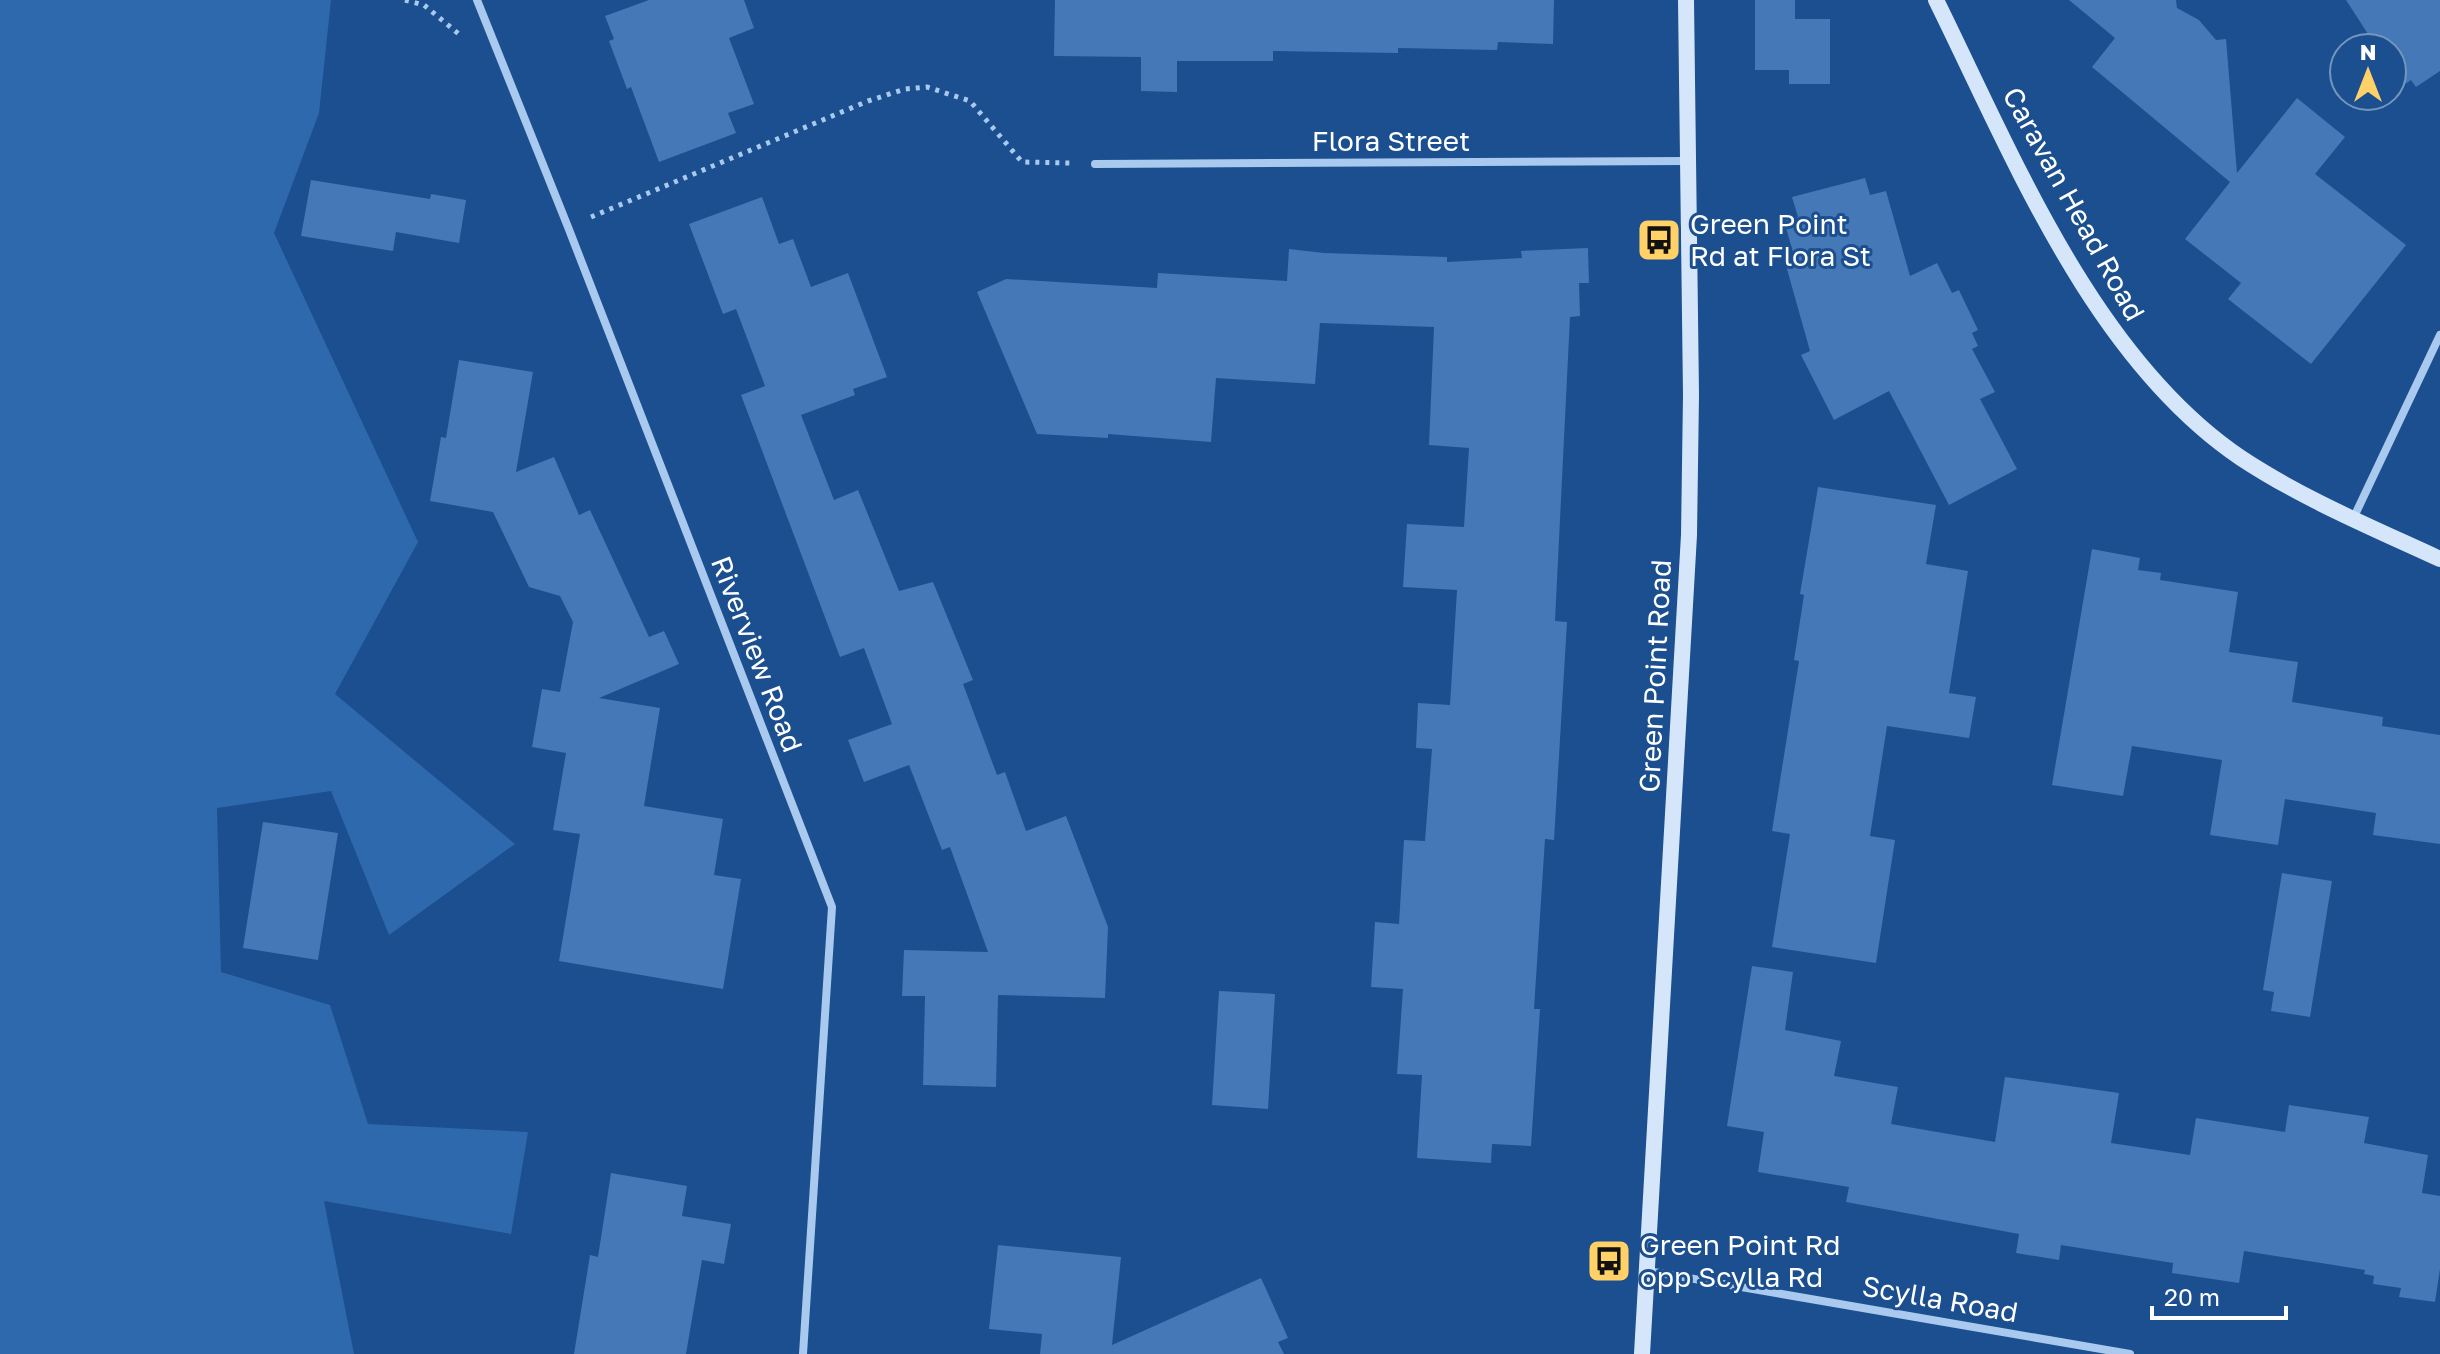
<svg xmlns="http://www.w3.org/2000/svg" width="2440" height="1354" viewBox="0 0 2440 1354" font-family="'Golos Text',sans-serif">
<rect width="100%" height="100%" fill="#1b4f8f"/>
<path fill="#2e69ad" d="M0,0H331L319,113L274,233L418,542L335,694L515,844L389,935L331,791L217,808L221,972L330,1005L368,1124L528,1132L511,1234L324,1201L354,1354H0Z"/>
<path fill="#4478b7" d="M649,0H744L754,28L729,38L754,104L728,113L736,133L659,162L631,87L627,89L609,41L614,39L605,16Z
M1055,0H1554L1553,44L1498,42L1497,50L1398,48V53L1273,51V61H1177V92L1141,91V57L1054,56Z
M1755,0H1795V19H1830V84H1789V70H1755Z
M2069,0H2176L2177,8L2199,20L2216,40L2226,39L2237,173L2297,98L2345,137L2315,174L2406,245L2311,364L2228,299L2241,283L2185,239L2230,182L2092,67L2115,38Z
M2346,0H2440V71L2416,87L2411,80L2402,86L2392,71V48H2377Z
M1865,178L1870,195L1886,191L1910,276L1937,263L1952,293L1959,290L1978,330L1972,333L1978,346L1972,349L1995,392L1980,399L2017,469L1949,505L1889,391L1834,420L1801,355L1810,351L1785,262L1795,259L1784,221L1798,217L1792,197Z
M311,180L430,199L431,194L466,200L459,243L396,232L393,251L301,236Z
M762,197L779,244L793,239L811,287L848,273L887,377L853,389L855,395L801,415L834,500L858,490L899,591L933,582L973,680L963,684L997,775L1005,772L1026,831L1066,816L1108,927L1105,998L998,995L996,1087L923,1085L925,996H902L904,950L988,952L950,847L942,850L909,765L864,782L848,740L892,724L864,648L840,657L741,395L765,386L736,309L723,314L689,224Z
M1588,248L1589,283H1579L1580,316L1570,317L1555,621L1567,622L1554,840L1545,839L1534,1009H1540L1531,1146L1492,1144L1491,1163L1417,1158L1422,1075L1397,1074L1403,989L1371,987L1375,922L1399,924L1404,840L1425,841L1432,749L1416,748L1418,703L1450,705L1457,590L1403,587L1407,524L1464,527L1469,448L1429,445L1434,327L1320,323L1315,384L1216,378L1211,442L1108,434V438L1037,434L977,292L1006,279L1157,288L1158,273L1287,281L1289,249L1324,253L1447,257V262L1522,258L1521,251Z
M459,360L533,372L516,472L554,457L579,515L590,510L649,637L664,631L679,664L599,698L660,708L644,806L723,819L714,875L741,879L723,989L559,961L580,834L553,830L566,753L532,747L542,689L560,692L573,622L560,596L529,587L493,512L430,501L441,437L446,438Z
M1818,487L1936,505L1926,564L1968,571L1949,693L1976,697L1969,738L1887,726L1870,836L1895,840L1876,963L1772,947L1790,834L1772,831L1799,661L1794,660L1804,595L1800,594Z
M2092,549L2140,558L2138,570L2161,573L2160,580L2238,592L2229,652L2298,662L2292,702L2383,717L2382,726L2440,735V844L2373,835L2376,813L2285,799L2278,845L2210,835L2222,760L2132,746L2123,796L2052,785Z
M263,822L338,833L318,960L243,948Z
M2282,873L2332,881L2310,1017L2271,1011L2274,992L2263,990Z
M1752,966L1793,972L1785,1030L1841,1041L1834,1076L1898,1087L1891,1124L1995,1142L2005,1077L2119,1093L2111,1143L2190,1155L2196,1118L2285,1132L2289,1105L2369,1117L2364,1143L2428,1155L2422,1193L2440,1196V1269L2435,1302L2399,1297L2401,1288L2373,1284L2374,1276L2364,1274L2365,1270L2244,1251L2239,1283L2172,1273L2173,1263L2061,1245L2059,1260L2016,1253L2019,1234L1846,1202L1849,1187L1758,1172L1764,1132L1727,1126Z
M1219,991L1275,994L1268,1109L1212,1105Z
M611,1173L687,1186L682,1216L731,1224L724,1264L702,1260L686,1354H574L590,1255L598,1257Z
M998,1245L1121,1257L1112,1345L1261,1278L1288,1338L1278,1342L1284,1354H1040L1042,1334L989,1329Z"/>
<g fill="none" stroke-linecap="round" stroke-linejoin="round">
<path stroke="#a9c9ee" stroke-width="5" stroke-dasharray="4 6" stroke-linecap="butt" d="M405,0L424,5L460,35
M591,217L868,101L905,89L927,87L970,101L1022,162L1070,163"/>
<path stroke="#a9c9ee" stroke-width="8" d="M477,0L568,227L832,907L803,1354
M1095,164L1686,161
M2353,519L2440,335
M1648,1271L2130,1354"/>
<path stroke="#d6e6fa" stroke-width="16" d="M1936,0C2013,156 2093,358 2241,458C2303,499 2373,528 2440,559
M1642,1354L1689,535L1691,395L1686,0"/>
</g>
<defs>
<g id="bus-square" transform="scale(2.3)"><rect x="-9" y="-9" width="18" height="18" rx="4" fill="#ffd166" stroke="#1b4f8f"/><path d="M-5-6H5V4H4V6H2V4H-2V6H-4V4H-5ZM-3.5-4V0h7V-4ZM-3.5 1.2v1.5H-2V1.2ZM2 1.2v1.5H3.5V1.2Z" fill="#111"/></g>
</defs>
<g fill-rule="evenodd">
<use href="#bus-square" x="1659" y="240"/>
<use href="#bus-square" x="1609" y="1261"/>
</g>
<g text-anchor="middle" stroke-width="6" stroke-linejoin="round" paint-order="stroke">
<g font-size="28" fill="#fff" stroke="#1b4f8f">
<text x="1391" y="151">Flora Street</text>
<text transform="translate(2074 204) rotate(61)" y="10">Caravan Head Road</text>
<text transform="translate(757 654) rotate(69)" y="10">Riverview Road</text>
<text transform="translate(1655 676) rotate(-87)" y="10">Green Point Road</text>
<text transform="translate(1940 1299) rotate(10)" y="10">Scylla Road</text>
</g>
<g font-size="28" fill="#fff" stroke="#1b4f8f" text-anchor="start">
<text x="1690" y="234">Green Point<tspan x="1690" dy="32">Rd at Flora St</tspan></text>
<text x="1640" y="1255">Green Point Rd<tspan x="1640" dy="32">opp Scylla Rd</tspan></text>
</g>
</g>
<g transform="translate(2368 72)"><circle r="38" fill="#1b4f8f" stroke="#7695bc" stroke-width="2"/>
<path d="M0-6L14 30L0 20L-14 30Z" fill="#ffd166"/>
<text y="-12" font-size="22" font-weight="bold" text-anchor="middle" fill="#ffffff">N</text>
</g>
<path d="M2152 1306v12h134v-12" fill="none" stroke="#ffffff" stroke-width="4"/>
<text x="2164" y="1306" font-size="24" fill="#ffffff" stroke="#1b4f8f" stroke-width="6" paint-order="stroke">20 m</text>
</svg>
